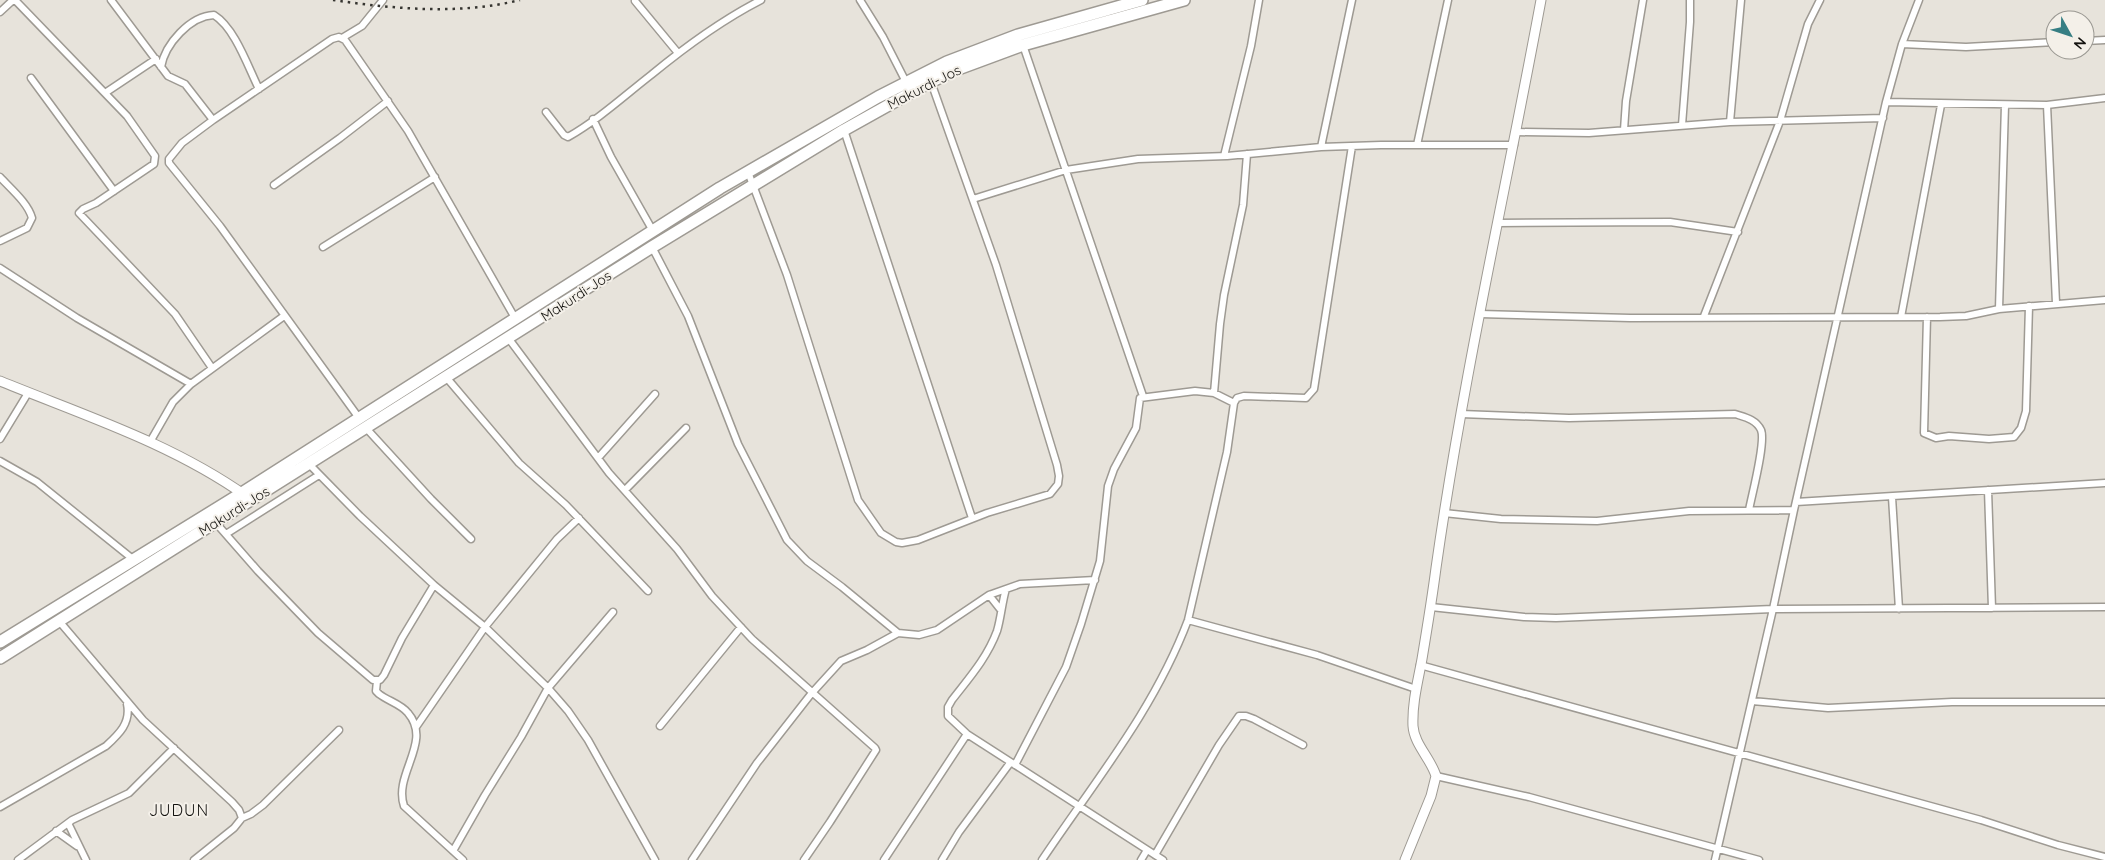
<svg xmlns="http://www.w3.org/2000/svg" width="2105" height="860" viewBox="0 0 2105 860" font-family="Quicksand,sans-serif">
<rect width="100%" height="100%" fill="#e7e3db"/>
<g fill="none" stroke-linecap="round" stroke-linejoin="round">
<g stroke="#9e9a93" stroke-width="9">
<path id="street" d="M15,0L127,116L155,156L154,164L96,203L83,209L79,213L175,314L212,368
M111,0L168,76L185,84L213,120
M860,0L883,37L906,82
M635,1L678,53
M0,12L13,0
M342,38L362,26L383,0
M2085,41L2105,40
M1902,44L1966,47L2055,42
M1023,45L1143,396
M161,67C165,44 190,16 214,15C235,28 248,67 259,89
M31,78L114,191
M105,93L156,59
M1886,102L2047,105L2105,98
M2047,105L2056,303
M546,112L564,135L568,137C598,120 624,96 651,75C685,47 722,20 761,0
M593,119L611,157L653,231
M1730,122L1741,0
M1682,125L1690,22V0
M844,130L972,518
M1624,130L1626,101L1643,0
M1516,132L1589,133L1730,122L1883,118
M1417,145L1448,0
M1321,147L1352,0
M1224,156L1251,46L1259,0
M748,172L787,275L858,500L881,533L896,542L902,543L918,540L987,513L1050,494L1058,484L1059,476L1057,465L996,265L931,82
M0,177C11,189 28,203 32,218L27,228L0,241
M274,185L340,138L388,101
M973,199L1066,170L1138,159L1227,156L1321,147L1381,145H1514
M1497,223L1670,222L1738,232
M323,247L435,177
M652,247L688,316L738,444L787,540L807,561L842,587L898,633
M0,268L77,318L191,384
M1999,309L2005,105
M1480,314L1630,318L1940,317L1966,316L1999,309L2105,300
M1704,316L1780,121L1808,24L1820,0
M1901,317L1941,105
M1927,317L1924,433L1936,438L1949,436L1989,439L2014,437L2021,428L2026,411L2029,306
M509,339L609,473L677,549L712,596L752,639L875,748L876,750L830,822L804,860
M446,377L519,463L566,505L648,591
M1214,393L1220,324L1224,295L1243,205L1247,154
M1461,414L1569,418L1735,414C1744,417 1756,419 1761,430C1766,442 1752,494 1749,510
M359,418L220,226L169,163V159L182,143L213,120L332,39L339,37L345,40L408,131L515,318
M366,428L431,499L471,539
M0,439L28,393
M150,442L173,402L191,384L284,316
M598,458L655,394
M0,461L37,482L134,560
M308,463L360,516L434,585L485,627L548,688L568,711L588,740L655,860
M625,490L686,428
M1988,490L1992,608
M1892,497L1899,609
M1796,502L2105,483
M1444,513L1501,519L1597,521L1689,511L1794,510
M216,523L258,571L318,633L373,680H380L384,675L402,638L434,585
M226,534L319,475
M1006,589C1002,602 1001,618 997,631C987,658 969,678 952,700L948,707V716L967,734L1163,860
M989,595L1000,609
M1431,607L1524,617L1556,618L1773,609L2105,607
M1188,620L1317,655L1416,689
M59,621L143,720L232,802L239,810L242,818
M1420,665L1981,820L2058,845L2105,857
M377,681L376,691L379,694C388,701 401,704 408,713C433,742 393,774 404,806L463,860
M1752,701L1828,708L1952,702H2105
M660,726L741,627
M416,727L485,627L557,539L579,518
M1015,765L1066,667L1081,624L1100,561L1108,486L1114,469L1136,428L1140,398L1195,391L1214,393L1234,403
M1436,776L1529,797L1759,860
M0,807L106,746C119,734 131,723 127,704
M68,823L86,860
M56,831L77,846
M453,851L485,795L521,737L548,688L613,612
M1155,855L1219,745L1239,716H1246L1254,719L1303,745
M18,860L72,820L129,793L174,748
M194,860L234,828L242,818L251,814L263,805L339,730
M692,860L757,763L811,694L841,661L867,650L898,633L919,635L937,630L989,595L1020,584L1095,580
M884,860L967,734
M942,860L959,832L1010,763
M1042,860C1095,781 1154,710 1188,620L1227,452L1234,403L1237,398L1244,396L1306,398L1314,389L1352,146
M1141,860L1147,850
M1715,860L1773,609L1794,510L1886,102L1902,44L1919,0"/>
</g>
<g stroke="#9e9a93" stroke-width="11">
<path id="secondary" d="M0,381C83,415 171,443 246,496
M1405,860L1431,796L1436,776C1431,759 1414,744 1413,726C1412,703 1418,681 1422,659C1427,629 1432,599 1436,568C1463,377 1506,189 1541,0"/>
</g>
<g stroke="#9e9a93" stroke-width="14">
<path id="highway" d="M0,642L242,493L720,188L878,97L947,62L1018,35L1142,0
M0,658L652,247L844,130L921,87L950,72L1023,45L1184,0"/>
</g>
<use href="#street" stroke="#fff" stroke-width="6"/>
<use href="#secondary" stroke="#fff" stroke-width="9"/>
<use href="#highway" stroke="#fff" stroke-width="11"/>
<path stroke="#363531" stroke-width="2.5" stroke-dasharray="2.5 5" stroke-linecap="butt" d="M333,0C394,9 460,15 520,0"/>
</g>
<g text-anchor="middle" stroke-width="4" stroke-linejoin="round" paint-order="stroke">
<g font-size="14" fill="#141310" stroke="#f4f0e9">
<text transform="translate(924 87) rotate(-27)" y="5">Makurdi-Jos</text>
<text transform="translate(576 296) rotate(-33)" y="5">Makurdi-Jos</text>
<text transform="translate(234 511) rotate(-32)" y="5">Makurdi-Jos</text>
</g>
<g font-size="16" letter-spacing="1" fill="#141310" stroke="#f4f0e9">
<text x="179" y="816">JUDUN</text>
</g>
</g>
<g transform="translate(2070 35) rotate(130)"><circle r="24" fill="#f4f0e9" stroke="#9a9892"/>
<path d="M0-4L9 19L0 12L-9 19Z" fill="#367e83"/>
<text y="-8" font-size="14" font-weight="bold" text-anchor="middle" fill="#141310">N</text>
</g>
</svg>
